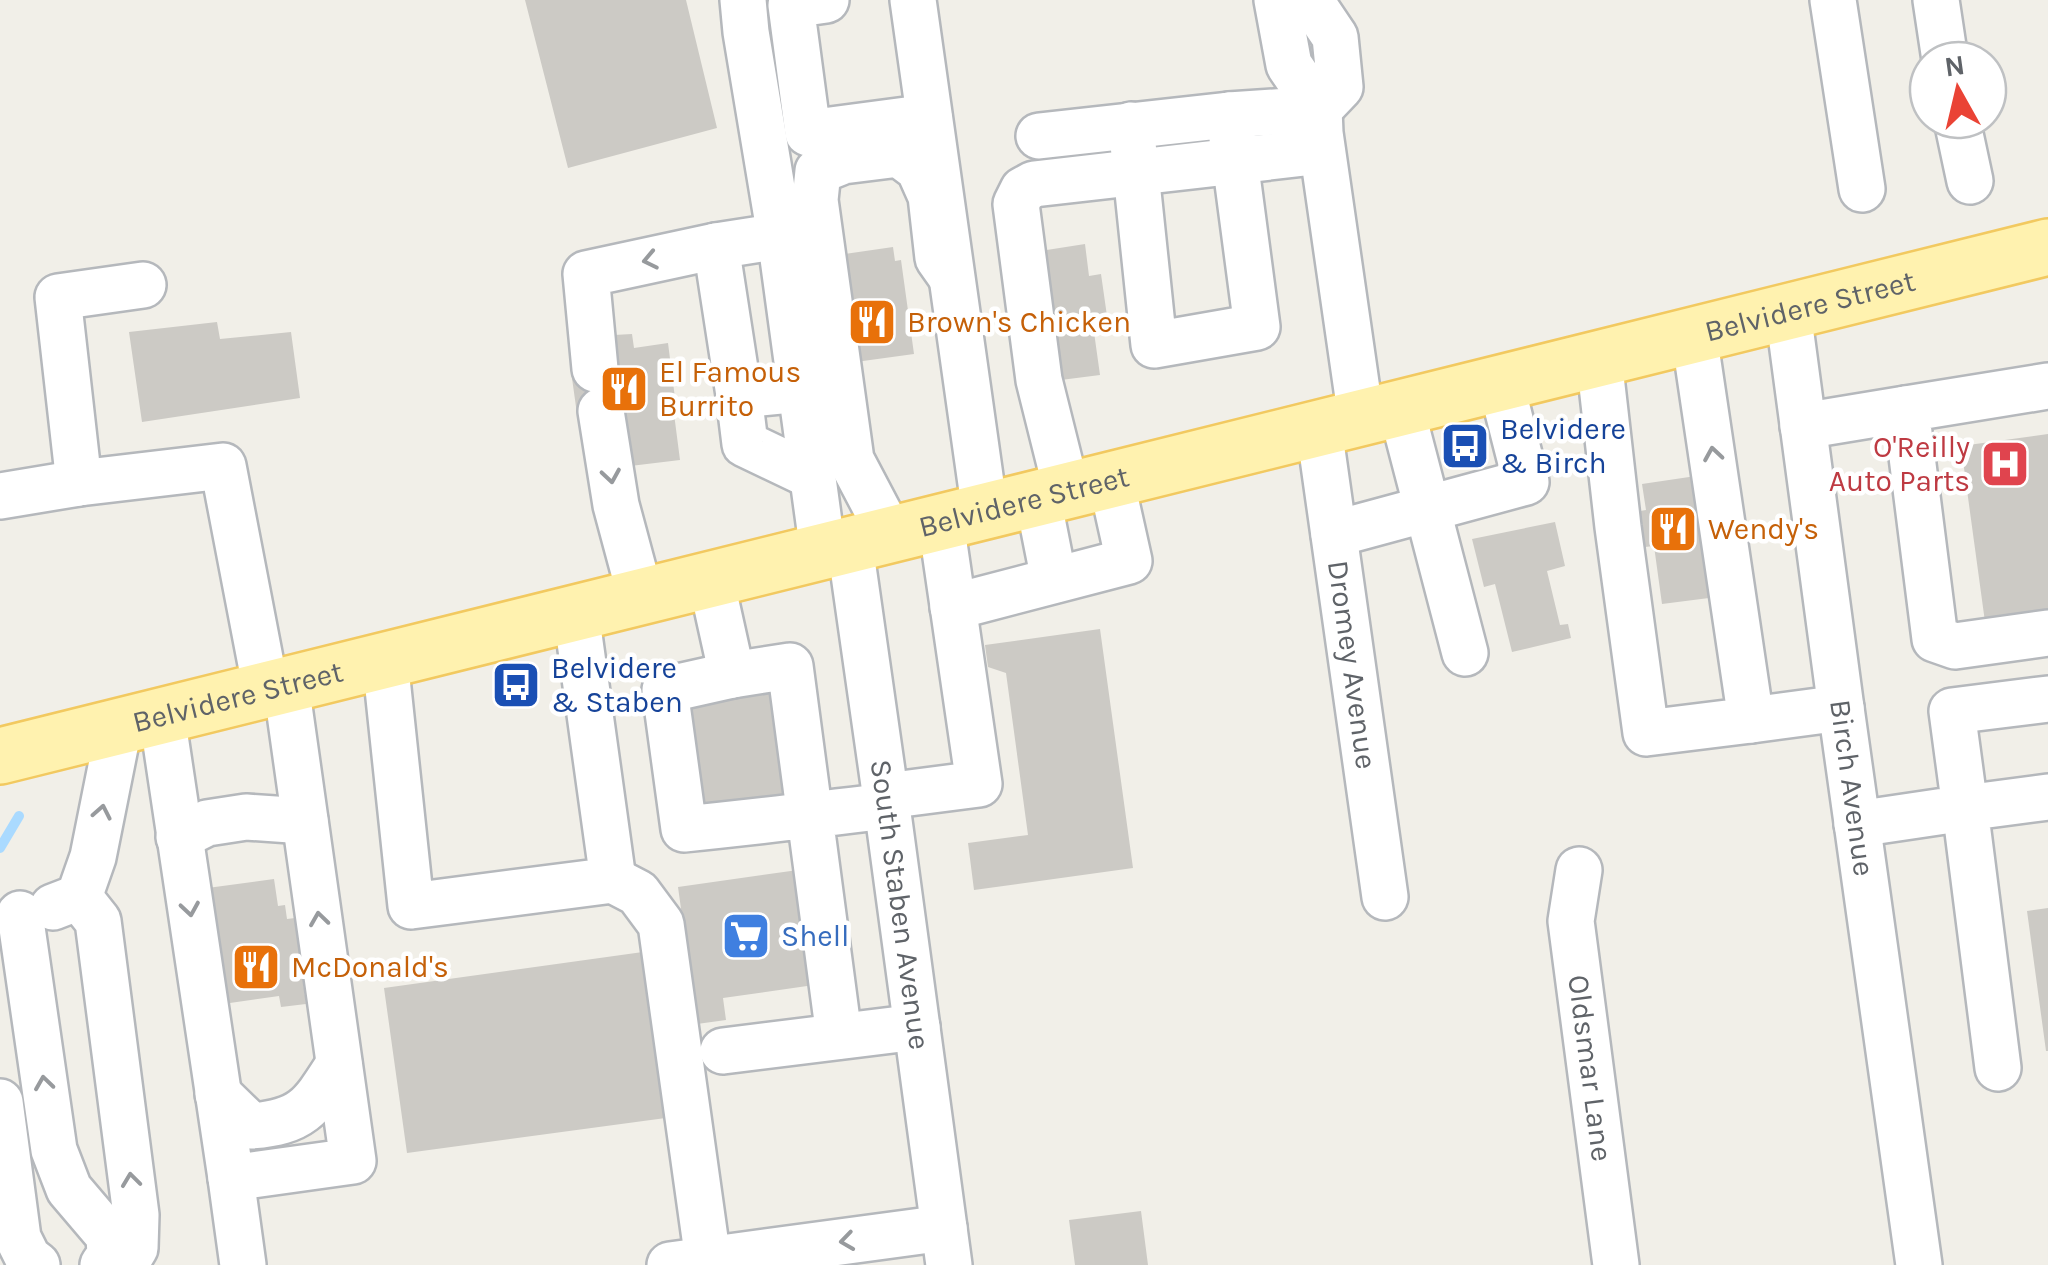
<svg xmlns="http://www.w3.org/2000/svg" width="2048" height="1265" viewBox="0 0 2048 1265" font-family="Karla,sans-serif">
<rect width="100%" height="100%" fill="#f1efe8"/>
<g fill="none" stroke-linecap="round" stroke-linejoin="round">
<path stroke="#aadaff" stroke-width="10" d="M0,848L19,816"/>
</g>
<path fill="#cccac5" d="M525,0H686L717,128L568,168Z
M1085,244L1089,276L1101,274L1108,323L1093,325L1100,375L1053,381L1034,252Z
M893,247L895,261L901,260L914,354L841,364L831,256Z
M217,322L220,339L291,332L300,398L142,422L129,332Z
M632,334L634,348L668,343L676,406H673L680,460L622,467L614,409L577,414L571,371L607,367L605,352L617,351L614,335Z
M2048,434V613L1985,622L1961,446Z
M1696,476L1707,556H1703L1709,598L1662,604L1654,546L1645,547L1640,511L1646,510L1642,484Z
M1555,522L1565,566L1547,571L1560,625L1568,624L1571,638L1512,652L1495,584L1484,587L1472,539Z
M1100,629L1133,868L974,890L968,843L1028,835L1006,673L988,667L985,645Z
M773,688L788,798L693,811L678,701Z
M798,870L814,985L723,998L726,1020L697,1024L678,887Z
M274,879L278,906L285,905L287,919L295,918L306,1004L281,1007L279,996L216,1005L200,889Z
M2048,908V1051H2046L2027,911Z
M650,951L673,1117L407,1153L384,988Z
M1141,1211L1148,1265H1075L1069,1220Z"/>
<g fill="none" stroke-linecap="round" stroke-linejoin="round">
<g stroke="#b5b8bc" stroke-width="50">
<g id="minor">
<path d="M743,0L746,32L780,236L823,552"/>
<path d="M826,0L791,5L808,133L929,117"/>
<path d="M913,0L985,512"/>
<path d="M1277,0L1289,65L1319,109L1320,133L1361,418"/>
<path d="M1833,0L1862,189"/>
<path d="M1936,0L1945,60"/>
<path d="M1957,120L1970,181"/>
<path d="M1131,125L1154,345L1257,327L1229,115"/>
<path d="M1039,136L1229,115L1319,109L1340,87L1335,37L1310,0"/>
<path d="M716,246L739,395L801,389"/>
<path id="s1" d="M1788,312L1840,701L1919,1265"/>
<path d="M1599,359L1618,527L1646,733L1751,720L1694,335"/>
<path d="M595,369L586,274L716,246L780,236"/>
<path d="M2048,386L1906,409L1935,639L1955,646L2048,633"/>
<path d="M739,395L745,444L812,476"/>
<path d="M1401,408L1465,653"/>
<path d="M601,411L616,505L641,598"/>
<path d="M1803,426L1906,409"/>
<path id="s2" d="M1319,429L1385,897"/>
<path d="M79,483L58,297L143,285"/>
<path d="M1067,492L1039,380L1016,204L1023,190L1034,184L1322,151"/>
<path d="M0,496L79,483L223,466L266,690"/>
<path d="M1038,499L1054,580"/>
<path d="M1334,534L1526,482L1501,384"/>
<path d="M891,536L851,460L815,200L818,171L843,161L899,154L919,169L931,196L938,258L950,275"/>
<path id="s3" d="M850,546L887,806L949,1265"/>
<path d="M711,580L732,675"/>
<path d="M953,607L1129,561L1111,480"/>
<path d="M385,660L411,906L613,880L576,613"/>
<path d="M162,716L231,1178L353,1161L286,685"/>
<path d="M1751,720L1841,708"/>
<path d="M886,796L979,784L941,523"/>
<path d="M1857,824L1965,808L1952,711L2048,699"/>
<path d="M179,837L207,823L246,817L305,821"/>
<path id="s4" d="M1579,870L1571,921L1616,1265"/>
<path d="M613,880L638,893L661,924L708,1260"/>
<path d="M79,897L98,921L136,1215L135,1248L127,1261L113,1265"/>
<path d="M53,907L79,897L93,857L119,727"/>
<path d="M20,914L54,1150L69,1189L109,1236L110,1255L103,1265"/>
<path d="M839,1036L790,666L732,675L665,690L684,829C752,822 820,814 887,806"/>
<path d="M723,1051L917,1027"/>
<path d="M1998,1068L1965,808L2048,797"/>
<path d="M218,1094L251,1126C304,1122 312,1106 339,1064"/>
<path d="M0,1102L18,1238L28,1258L37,1265"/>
<path d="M231,1178L243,1265"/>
<path d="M670,1265L944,1228"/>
</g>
</g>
<g stroke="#f2c960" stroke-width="60">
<g id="major">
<path id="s5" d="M0,756L2048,247"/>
</g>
</g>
<use href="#minor" stroke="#fff" stroke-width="45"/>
<use href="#major" stroke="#fff2af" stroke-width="55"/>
</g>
<defs><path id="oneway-chevron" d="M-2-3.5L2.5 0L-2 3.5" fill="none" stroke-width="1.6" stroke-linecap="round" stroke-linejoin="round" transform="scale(2.5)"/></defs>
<g stroke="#979a9d">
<use href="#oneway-chevron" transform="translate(650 260) rotate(168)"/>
<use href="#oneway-chevron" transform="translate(1713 454) rotate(-99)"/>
<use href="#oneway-chevron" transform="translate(611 476) rotate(81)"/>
<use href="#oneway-chevron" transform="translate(102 812) rotate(-79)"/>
<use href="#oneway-chevron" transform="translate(190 909) rotate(81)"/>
<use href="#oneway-chevron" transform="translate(319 919) rotate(-98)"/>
<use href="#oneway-chevron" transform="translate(44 1083) rotate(-98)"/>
<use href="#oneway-chevron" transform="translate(131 1180) rotate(-97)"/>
<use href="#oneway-chevron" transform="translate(847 1241) rotate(172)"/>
</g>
<defs>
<g id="restaurant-square" transform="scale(2.5)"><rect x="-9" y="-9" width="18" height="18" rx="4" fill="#e8710a" stroke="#fff"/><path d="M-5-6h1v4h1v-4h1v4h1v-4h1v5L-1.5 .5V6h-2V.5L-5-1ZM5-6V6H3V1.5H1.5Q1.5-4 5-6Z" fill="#fff"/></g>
<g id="bus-square" transform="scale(2.5)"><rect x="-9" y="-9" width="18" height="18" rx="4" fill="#1a4fb4" stroke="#fff"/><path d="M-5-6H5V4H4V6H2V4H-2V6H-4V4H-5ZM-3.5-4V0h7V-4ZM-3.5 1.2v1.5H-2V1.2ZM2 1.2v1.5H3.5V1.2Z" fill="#fff"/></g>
<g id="hospital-square" transform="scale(2.5)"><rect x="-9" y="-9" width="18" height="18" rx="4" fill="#e0444e" stroke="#fff"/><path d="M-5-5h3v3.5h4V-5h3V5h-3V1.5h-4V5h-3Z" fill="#fff"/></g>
<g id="supermarket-square" transform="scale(2.5)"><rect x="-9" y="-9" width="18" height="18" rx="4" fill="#3f7fe0" stroke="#fff"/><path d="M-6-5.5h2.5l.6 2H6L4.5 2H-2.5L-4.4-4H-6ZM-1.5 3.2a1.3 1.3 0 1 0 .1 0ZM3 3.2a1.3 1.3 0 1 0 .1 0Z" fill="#fff"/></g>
</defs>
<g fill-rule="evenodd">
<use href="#restaurant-square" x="872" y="322"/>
<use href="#restaurant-square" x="624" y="389"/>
<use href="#bus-square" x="1465" y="446"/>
<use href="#hospital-square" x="2005" y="464"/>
<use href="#restaurant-square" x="1673" y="529"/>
<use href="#bus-square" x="516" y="685"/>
<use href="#supermarket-square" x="746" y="936"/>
<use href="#restaurant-square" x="256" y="967"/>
</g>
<g text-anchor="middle" stroke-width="9" stroke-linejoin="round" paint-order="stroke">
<g font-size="30" fill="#5f6368" stroke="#fff">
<text dy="10" stroke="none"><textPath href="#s5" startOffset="1865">Belvidere Street</textPath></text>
<text dy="10" stroke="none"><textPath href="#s5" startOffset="1055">Belvidere Street</textPath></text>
<text dy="10" stroke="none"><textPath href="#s2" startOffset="238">Dromey Avenue</textPath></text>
<text dy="10" stroke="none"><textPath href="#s5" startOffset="245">Belvidere Street</textPath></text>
<text dy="10" stroke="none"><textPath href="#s1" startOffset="480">Birch Avenue</textPath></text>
<text dy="10" stroke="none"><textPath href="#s3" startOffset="362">South Staben Avenue</textPath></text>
<text dy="10" stroke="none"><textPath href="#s4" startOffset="200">Oldsmar Lane</textPath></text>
</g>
<g font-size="30" fill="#c56008" stroke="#fff" text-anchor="start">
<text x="907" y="332">Brown's Chicken</text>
<text x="659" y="382">El Famous<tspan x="659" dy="34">Burrito</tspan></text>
<text x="1708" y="539">Wendy's</text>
<text x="291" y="977">McDonald's</text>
</g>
<g font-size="30" fill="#164399" stroke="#fff" text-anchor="start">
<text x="1500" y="439">Belvidere<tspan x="1500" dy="34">&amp; Birch</tspan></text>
<text x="551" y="678">Belvidere<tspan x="551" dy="34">&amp; Staben</tspan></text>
</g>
<g font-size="30" fill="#be3a42" stroke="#fff" text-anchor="end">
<text x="1970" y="457">O'Reilly<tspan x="1970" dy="34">Auto Parts</tspan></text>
</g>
<g font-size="30" fill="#366cbe" stroke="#fff" text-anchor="start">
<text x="781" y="946">Shell</text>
</g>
</g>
<g transform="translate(1958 90) rotate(352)"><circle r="48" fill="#ffffff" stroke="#bfc1c3" stroke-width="2.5"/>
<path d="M0-8L18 38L0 25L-18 38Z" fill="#ea4335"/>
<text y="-15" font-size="28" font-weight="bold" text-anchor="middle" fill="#5f6368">N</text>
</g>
</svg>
